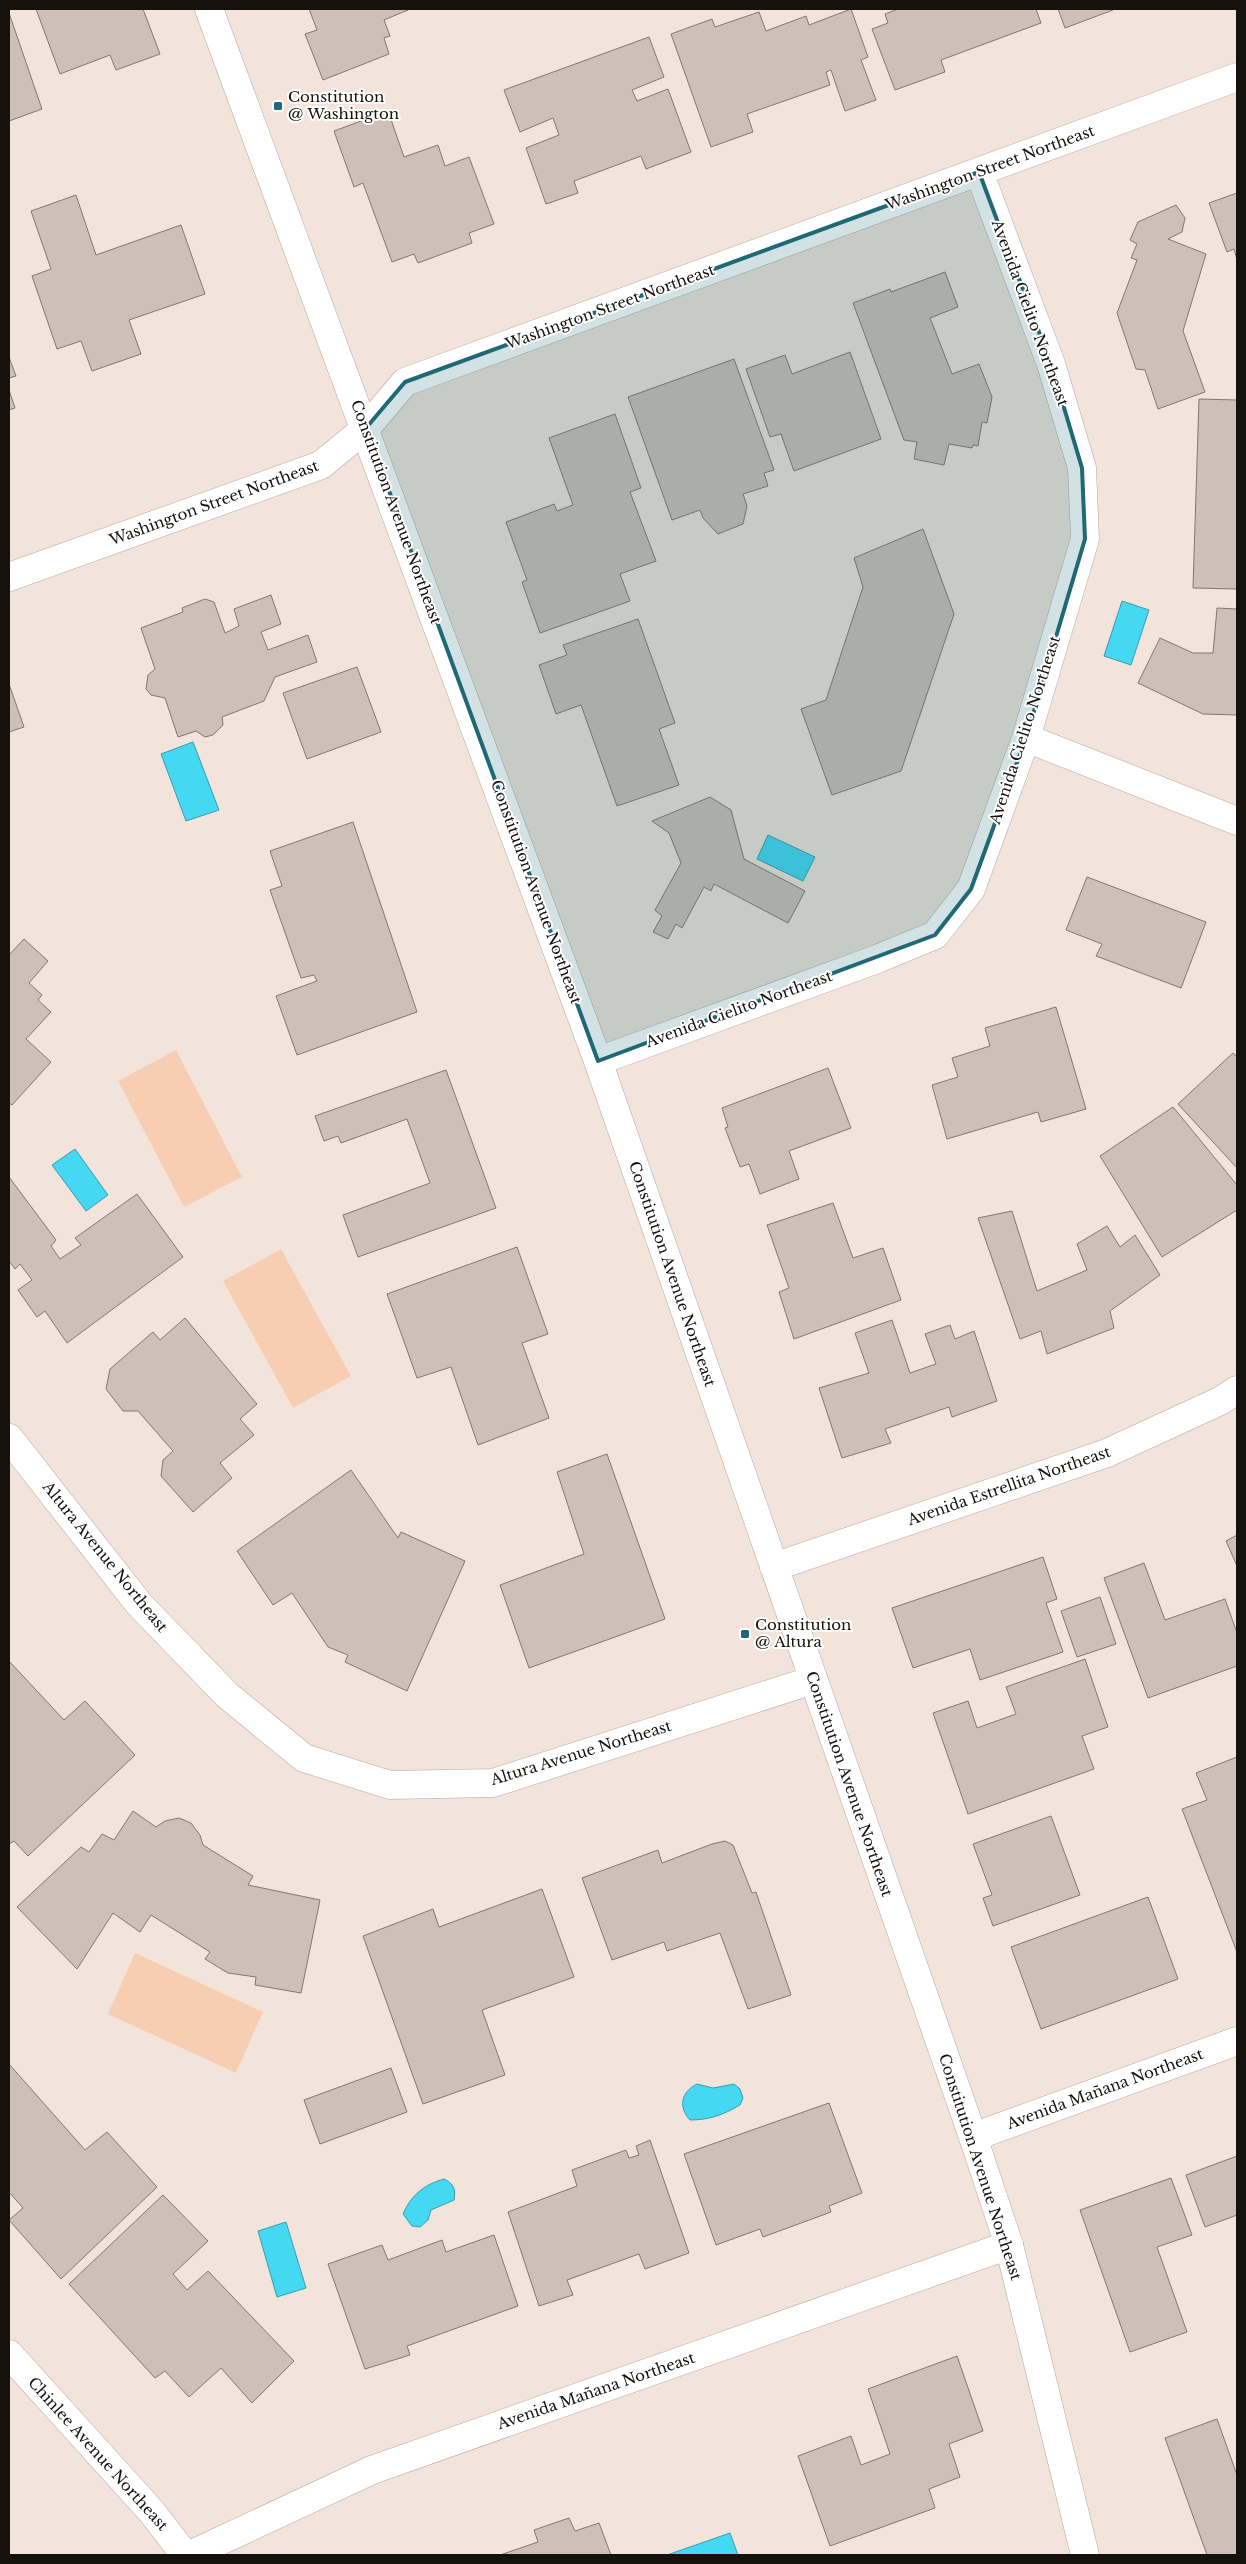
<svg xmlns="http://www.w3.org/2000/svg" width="1246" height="2564" viewBox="0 0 1246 2564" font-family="'Libre Baskerville',serif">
<rect width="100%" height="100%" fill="#f2e4db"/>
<path fill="#f8ceb2" d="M176,1050L242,1177L184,1207L118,1081Z
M281,1249L351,1376L293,1408L223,1281Z
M135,1953L263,2012L236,2073L108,2014Z"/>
<path fill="#45d8f3" stroke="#379cae" d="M1122,601L1149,610L1131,665L1104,656Z
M193,742L219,810L186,821L161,754Z
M768,835L815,857L803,881L757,859Z
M75,1149L108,1195L86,1211L52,1165Z
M697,2084L713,2088L734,2084L740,2089L743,2098L740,2105C723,2115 709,2120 690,2120C678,2107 681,2092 697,2084Z
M444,2179C454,2184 456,2189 454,2200L431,2210L428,2220L420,2227L412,2226L403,2214C411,2195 425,2184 444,2179Z
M286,2222L306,2288L277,2297L258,2231Z
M730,2533L738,2555H667Z"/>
<path fill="#cec0b7" stroke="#83776e" d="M36,9H143L160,54L116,70L110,55L60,74Z
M309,9H407L408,10L384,20L390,36L384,38L389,54L323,80L305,34L317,30Z
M851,9L868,57L861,60L876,100L845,111L831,70L826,72L830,85L747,114L753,132L711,147L671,34L712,19L715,27L759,12L766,31L806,16L809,25Z
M898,9H1036L1041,23L941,60L945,72L895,90L872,29L888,23L885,14Z
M1058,9H1112L1113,10L1065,28Z
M9,13L42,109L9,121Z
M649,37L664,77L632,90L637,101L668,89L691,152L646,169L641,156L574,181L578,193L546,204L526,148L559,135L553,118L520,132L504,90Z
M388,111L404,157L438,145L445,166L469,157L494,224L469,233L472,243L418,263L414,254L392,262L363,183L354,187L334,131Z
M1237,193V260L1234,249L1227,252L1209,203Z
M76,195L96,255L181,225L205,294L129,320L141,354L92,371L81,341L57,349L32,276L51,269L31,211Z
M1176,205L1185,218L1182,232L1168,239L1206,254L1183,331L1205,392L1158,409L1145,370L1136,369L1117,313L1137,260L1131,258L1137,244L1130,240L1138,222Z
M945,272L958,307L930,318L952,374L979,364L992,397L987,423L982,422L978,446L973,445L972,448L949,444L944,465L914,459L917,442L904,440L853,303L890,289L891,292Z
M850,352L881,439L794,471L781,434L770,437L746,369L785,355L792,374Z
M9,357L16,376L9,378Z
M734,359L774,470L764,473L768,486L743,494L747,506L743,524L718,534L703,518L700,510L672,520L628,397Z
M9,390L15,408L9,410Z
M1199,399L1237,400V589L1193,588Z
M615,414L641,488L630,492L656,561L620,574L630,601L540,633L522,582L527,580L506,522L554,504L557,511L573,505L549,438Z
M923,529L954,614L901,771L832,795L801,709L826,700L863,587L854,558Z
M271,595L281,624L261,632L268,650L308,635L317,662L275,677L264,701L222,717L223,725L213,735L205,737L196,731L178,737L165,698L151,695L146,689L148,675L155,669L141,628L183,612L182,608L205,599L214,602L225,633L239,626L234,609Z
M1217,608L1237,609V715L1203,714L1138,683L1160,638L1193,653H1213Z
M638,619L675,723L659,729L679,785L617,806L581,705L556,714L539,665L567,655L563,645Z
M357,667L381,732L307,759L283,693Z
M9,684L24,727L9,732Z
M710,797L731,810L744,859L805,891L788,923L714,884L711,891L704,887L682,928L676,924L668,939L653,932L662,916L655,910L681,863L669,833L652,821Z
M353,822L417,1012L297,1055L276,996L317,981L314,975L301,978L270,890L282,886L270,851Z
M1087,877L1206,922L1181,988L1096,956L1102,944L1066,930Z
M24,939L48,961L29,983L42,995L38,1000L51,1012L26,1039L51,1062L12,1105L9,1103V955Z
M1056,1007L1086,1109L1041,1122L1038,1112L947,1139L932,1085L958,1077L952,1058L990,1046L985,1028Z
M1233,1053L1237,1057V1168L1178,1104Z
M828,1068L851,1128L789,1151L799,1179L760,1194L749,1164L740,1167L725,1128L728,1127L722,1108Z
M446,1070L496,1208L358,1257L343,1215L430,1183L407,1119L341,1143L338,1136L324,1141L315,1116Z
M1173,1107L1237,1185V1210L1162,1257L1100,1156Z
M9,1177L56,1240L51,1246L60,1259L81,1245L75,1238L137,1194L183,1257L67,1343L45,1311L37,1317L18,1290L32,1280L20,1264L15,1269L9,1261Z
M833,1203L853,1258L883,1248L901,1300L794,1339L779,1292L789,1288L767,1225Z
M1012,1211L1037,1291L1087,1270L1077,1244L1107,1226L1120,1247L1135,1235L1160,1275L1110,1311L1114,1328L1047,1354L1041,1331L1020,1339L978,1218Z
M517,1247L548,1334L522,1343L549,1418L478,1445L451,1367L417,1378L387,1294Z
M185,1318L257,1404L240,1419L254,1435L220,1463L232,1478L193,1512L161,1476L163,1460L173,1451L138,1411H123L106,1389L110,1369L153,1332L160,1340Z
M892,1320L910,1373L936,1364L925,1334L950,1325L955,1339L974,1331L997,1401L952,1417L949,1407L885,1429L891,1443L842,1458L819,1388L869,1373L855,1333Z
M607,1454L665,1619L529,1668L500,1585L584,1554L557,1472Z
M351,1470L398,1538L401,1532L465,1561L407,1691L345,1662L348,1655L328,1647L292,1593L273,1605L237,1551Z
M1237,1535V1566L1226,1541Z
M1043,1557L1057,1599L1046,1603L1063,1652L980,1680L970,1649L913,1668L892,1608Z
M1144,1563L1165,1620L1225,1599L1237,1633V1666L1148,1698L1104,1578Z
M1100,1597L1116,1644L1077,1657L1061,1611Z
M1085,1659L1108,1727L1082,1736L1094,1769L968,1814L933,1713L968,1701L977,1728L1016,1714L1006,1687Z
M9,1661L64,1720L85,1701L135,1755L28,1856L14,1841L9,1844Z
M1237,1757V1952L1182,1809L1207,1800L1196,1773Z
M133,1811L156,1827L165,1821L179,1818L191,1823L200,1835L203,1845L253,1876L248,1885L320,1900L301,1993L255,1985L256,1977L228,1973L205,1959L210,1952L151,1915L140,1932L113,1913L77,1969L17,1907L81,1847L89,1852L102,1834L114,1840Z
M1051,1816L1080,1895L993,1926L983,1898L992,1895L973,1844Z
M725,1841L733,1845L752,1893L756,1892L791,1995L748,2009L720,1933L667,1951L664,1942L612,1960L582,1878L658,1850L662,1863L712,1844Z
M542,1889L574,1977L482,2010L505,2075L423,2104L363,1936L433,1909L439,1927Z
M1148,1897L1178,1979L1041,2029L1011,1947Z
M9,2064L85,2150L107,2132L157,2187L61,2279L9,2220L23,2208L9,2192Z
M391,2068L407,2112L320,2144L304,2100Z
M829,2103L862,2193L829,2206L831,2212L763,2237L760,2229L716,2245L684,2154Z
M650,2140L689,2253L645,2269L639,2254L567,2280L573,2295L539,2306L508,2212L577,2186L572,2170L626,2150L629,2158L639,2155L636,2146Z
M1237,2156V2215L1205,2227L1186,2175Z
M1171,2178L1192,2235L1157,2247L1187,2332L1130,2352L1080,2210Z
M163,2195L208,2241L173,2274L187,2290L208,2271L294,2361L252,2403L221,2368L189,2397L165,2371L155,2378L69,2284Z
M494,2235L518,2306L407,2346L410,2355L365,2369L328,2264L382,2245L388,2260L442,2240L446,2252Z
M957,2356L983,2431L949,2444L960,2477L929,2489L935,2508L830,2546L798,2456L851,2436L861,2465L890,2454L868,2389Z
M1217,2419L1237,2475V2555H1207L1165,2438Z
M569,2518L575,2531L599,2523L611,2555H500L538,2542L534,2530Z"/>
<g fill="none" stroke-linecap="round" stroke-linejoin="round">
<g stroke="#b6a89f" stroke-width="29">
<path id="street" d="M1026,738L1237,821
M598,1061L877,959L935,935L971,889L1026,738L1085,539L1082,468L1051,364L979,172
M9,1438L139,1604L227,1695L304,1758L390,1785L493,1783L813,1680
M774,1567L1107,1453L1220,1401L1237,1390
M973,2137L1237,2041
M9,2354L151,2511L185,2555
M190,2555L372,2470L1009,2245"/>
</g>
<g stroke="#b6a89f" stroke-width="29">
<path id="secondary" d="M209,9L598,1061L973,2137L1009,2245L1085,2555
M9,577L321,465L366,428L405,382L1237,77"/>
</g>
<use href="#street" stroke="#fff" stroke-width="28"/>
<use href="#secondary" stroke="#fff" stroke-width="28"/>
</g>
<path fill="#1f6875" fill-opacity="0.2" stroke="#1f6875" stroke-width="4" stroke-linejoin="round" d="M979,172L1051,364L1082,468L1085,539L1026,738L971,889L935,935L598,1061L366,428L405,382Z"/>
<g fill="#1f6875" stroke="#fff" stroke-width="2">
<rect x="273" y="101" width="10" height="10" rx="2.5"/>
<rect x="740" y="1629" width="10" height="10" rx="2.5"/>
</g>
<g text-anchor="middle" stroke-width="4" stroke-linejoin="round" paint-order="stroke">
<g font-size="15" fill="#15110d" stroke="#fff" text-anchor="start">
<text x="288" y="102">Constitution<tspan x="288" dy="17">@ Washington</tspan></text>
<text x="755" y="1630">Constitution<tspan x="755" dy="17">@ Altura</tspan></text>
</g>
<g font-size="15" fill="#15110d" stroke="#fff">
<text transform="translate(990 168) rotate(-20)" y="5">Washington Street Northeast</text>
<text transform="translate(610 307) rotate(-20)" y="5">Washington Street Northeast</text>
<text transform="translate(1030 313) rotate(70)" y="5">Avenida Cielito Northeast</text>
<text transform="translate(214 503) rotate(-20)" y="5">Washington Street Northeast</text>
<text transform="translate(396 512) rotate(70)" y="5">Constitution Avenue Northeast</text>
<text transform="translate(1025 730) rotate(-72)" y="5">Avenida Cielito Northeast</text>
<text transform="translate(536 892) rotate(70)" y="5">Constitution Avenue Northeast</text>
<text transform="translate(739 1009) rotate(-20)" y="5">Avenida Cielito Northeast</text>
<text transform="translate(672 1274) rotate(71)" y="5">Constitution Avenue Northeast</text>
<text transform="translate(1009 1486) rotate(-19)" y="5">Avenida Estrellita Northeast</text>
<text transform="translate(105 1557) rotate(51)" y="5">Altura Avenue Northeast</text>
<text transform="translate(581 1753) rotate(-17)" y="5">Altura Avenue Northeast</text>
<text transform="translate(849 1784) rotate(71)" y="5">Constitution Avenue Northeast</text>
<text transform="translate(1105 2089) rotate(-20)" y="5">Avenida Mañana Northeast</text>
<text transform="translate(980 2167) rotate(72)" y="5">Constitution Avenue Northeast</text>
<text transform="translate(596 2391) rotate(-19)" y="5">Avenida Mañana Northeast</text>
<text transform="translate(98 2454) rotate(48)" y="5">Chinlee Avenue Northeast</text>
</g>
</g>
<rect width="1246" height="2564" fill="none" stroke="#15110d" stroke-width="20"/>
</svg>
